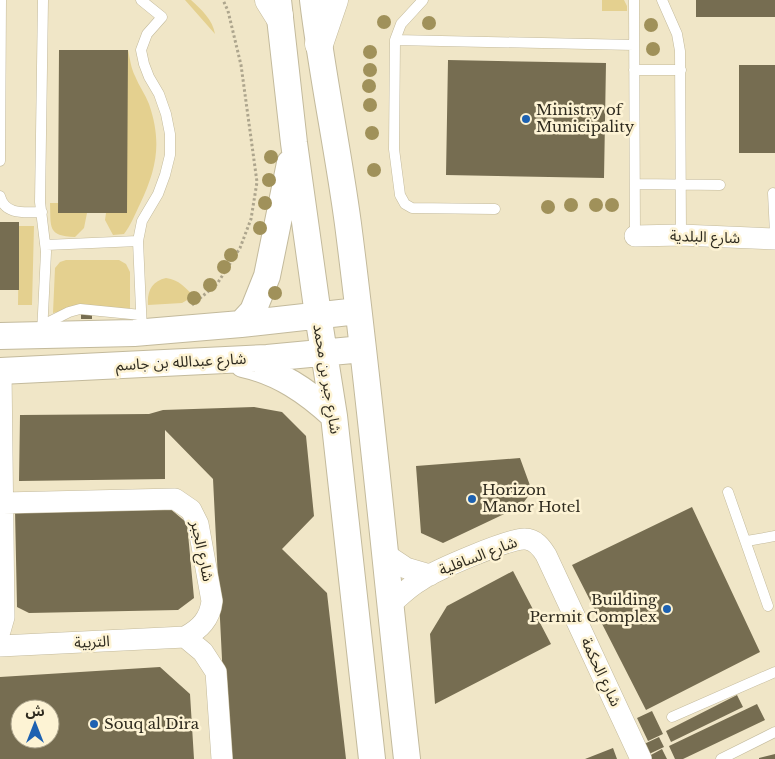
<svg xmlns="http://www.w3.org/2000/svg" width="775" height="759" viewBox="0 0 775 759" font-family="'Libre Baskerville','Noto Sans Arabic',serif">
<rect width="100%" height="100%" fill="#f0e6c7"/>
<path fill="#e4d08f" d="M185,0H191C201,9 213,20 215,34Z
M602,0H624L627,6V11H602Z
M128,50C130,59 131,68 135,76C139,86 145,94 149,104C162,142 157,168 140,204C135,214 131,225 124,234L113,235L105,220L106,213Z
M50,203H58V212L87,213L84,228L75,237C47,236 51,227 50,203Z
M19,226H34L32,305H18Z
M66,260H119L126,264L130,272V310L70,309L53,313L55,268L60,262Z
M166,278C180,280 184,287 194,296L182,303L148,305C147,291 152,281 166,278Z"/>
<path fill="#766d51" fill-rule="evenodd" d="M696,0H775V17H696Z
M59,50H128L127,213H58Z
M448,60L606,63L604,178L446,175Z
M739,65H775V153H739Z
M0,222H19V290H0Z
M81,310H92V319H81Z
M254,407L282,412L306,436L314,516L282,549L327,593L346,759H227L213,479L165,430V479L19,481L20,415L149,414L163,410Z
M520,458L532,491L521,506L443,543L421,533L416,466Z
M168,507L187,523L194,598L178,610L29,613L17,607L15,510Z
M692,507L760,652L646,710L572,565Z
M513,571L551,644L435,704L430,634L447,606Z
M160,667L190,694L194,759H0V677ZM20,709H50V739H20Z
M737,695L743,707L671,742L666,731Z
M757,704L765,720L683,759H675L669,746Z
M652,711L663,734L648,741L637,718Z
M659,737L664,747L647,755L642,745Z
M613,748L617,759H585Z
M662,749L667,759H650L649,756Z
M775,754V759H759V758Z"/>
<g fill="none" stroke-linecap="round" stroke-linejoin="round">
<g stroke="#c3ba9c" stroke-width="11">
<path id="service" d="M141,0L162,17L147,34L141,50L144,64L149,77L159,94L166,114L170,134V155L165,175L158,194L142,221L138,241L142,332
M423,0L401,24L395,40L394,149L400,195L405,204L412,208L495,209
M634,0L635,236
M662,0L677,34L680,51L681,235
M395,40L634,45
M634,70H681
M0,161L1,0
M635,184L720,185
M773,193L775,233
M0,196C5,216 26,212 42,212
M46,245L138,241
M43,325L69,312L80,309L141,315
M42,334L46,252L40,202L43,0
M728,492L768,606
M747,541L775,536
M672,717L775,672
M721,759L775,732"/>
</g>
<g stroke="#c3ba9c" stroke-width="22">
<path id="minor" d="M635,236L681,235L775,239
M385,554L406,568L430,575
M391,604C401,595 410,586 421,580C436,570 510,538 525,539C535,539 541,547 546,555L641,759
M0,631L4,617L1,371
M185,637L203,652L216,672L222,759
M0,646L185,637C200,629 210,619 212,601L198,524L191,510L175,499L3,503"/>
</g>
<g stroke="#c3ba9c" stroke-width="28">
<path id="tertiary" d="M278,0L294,143L318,315L334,416L372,759
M313,0C322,75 338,149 348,224C371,402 387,581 407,759
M241,324L253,311L267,276L290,163
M0,336L134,333L241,324L358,311
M243,364C279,372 307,391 334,416
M0,371L267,358L363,349"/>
</g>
<g stroke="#c3ba9c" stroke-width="29">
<path id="trunk" d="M269,0L279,16
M319,44L334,0"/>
</g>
<path stroke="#ada58d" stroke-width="3" stroke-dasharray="2.5 2.5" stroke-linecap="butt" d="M192,305L217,284L240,248L251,219L257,182L241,65L228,11L223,0"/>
<use href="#service" stroke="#fff" stroke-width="10"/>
<use href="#minor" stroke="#fff" stroke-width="21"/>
<use href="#tertiary" stroke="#fff" stroke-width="26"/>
<use href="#trunk" stroke="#fff" stroke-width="28"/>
</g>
<g fill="#a0915a">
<circle cx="384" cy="22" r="7"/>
<circle cx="429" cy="23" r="7"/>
<circle cx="651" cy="25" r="7"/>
<circle cx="653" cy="49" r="7"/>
<circle cx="370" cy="52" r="7"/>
<circle cx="370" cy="70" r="7"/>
<circle cx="369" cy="86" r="7"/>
<circle cx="370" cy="105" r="7"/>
<circle cx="372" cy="133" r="7"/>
<circle cx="271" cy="157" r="7"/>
<circle cx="374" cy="170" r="7"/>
<circle cx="269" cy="180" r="7"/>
<circle cx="265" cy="203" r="7"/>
<circle cx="571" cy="205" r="7"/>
<circle cx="596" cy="205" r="7"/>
<circle cx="612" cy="205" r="7"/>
<circle cx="548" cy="207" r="7"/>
<circle cx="260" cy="228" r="7"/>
<circle cx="231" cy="255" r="7"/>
<circle cx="224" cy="267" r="7"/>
<circle cx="210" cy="285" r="7"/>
<circle cx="275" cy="293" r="7"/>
<circle cx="194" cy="298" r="7"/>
</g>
<g fill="#1d61b1" stroke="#fdf3d4" stroke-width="2">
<circle cx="526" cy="119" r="5"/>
<circle cx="472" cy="499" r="5"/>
<circle cx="667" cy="609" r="5"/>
<circle cx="94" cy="724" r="5"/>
</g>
<g text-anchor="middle" stroke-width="5" stroke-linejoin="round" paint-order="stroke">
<g font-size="15" fill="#2f2b1f" stroke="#fdf3d4" text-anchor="start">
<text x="536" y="115">Ministry of<tspan x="536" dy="17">Municipality</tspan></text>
<text x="482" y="495">Horizon<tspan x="482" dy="17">Manor Hotel</tspan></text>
<text x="657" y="605" text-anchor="end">Building<tspan x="657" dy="17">Permit Complex</tspan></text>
<text x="104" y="729">Souq al Dira</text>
</g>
<g font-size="15" fill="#2f2b1f" stroke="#fdf3d4">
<text transform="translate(705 237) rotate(2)" y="5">شارع البلدية</text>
<text transform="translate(181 362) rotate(-3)" y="5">شارع عبدالله بن جاسم</text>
<text transform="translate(327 379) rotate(81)" y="5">شارع جبر بن محمد</text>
<text transform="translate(202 551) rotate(78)" y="5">شارع الجبر</text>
<text transform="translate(478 556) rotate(-21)" y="5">شارع السافلية</text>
<text transform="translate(92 642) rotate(-3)" y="5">التربية</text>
<text transform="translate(601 672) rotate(65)" y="5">شارع الحكمة</text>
</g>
</g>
<g transform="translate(35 724)"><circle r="24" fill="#fdf3d4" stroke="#aba38c"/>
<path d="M0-4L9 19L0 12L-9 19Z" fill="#1d61b1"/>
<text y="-8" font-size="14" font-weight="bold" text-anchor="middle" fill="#2f2b1f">ش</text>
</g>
</svg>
